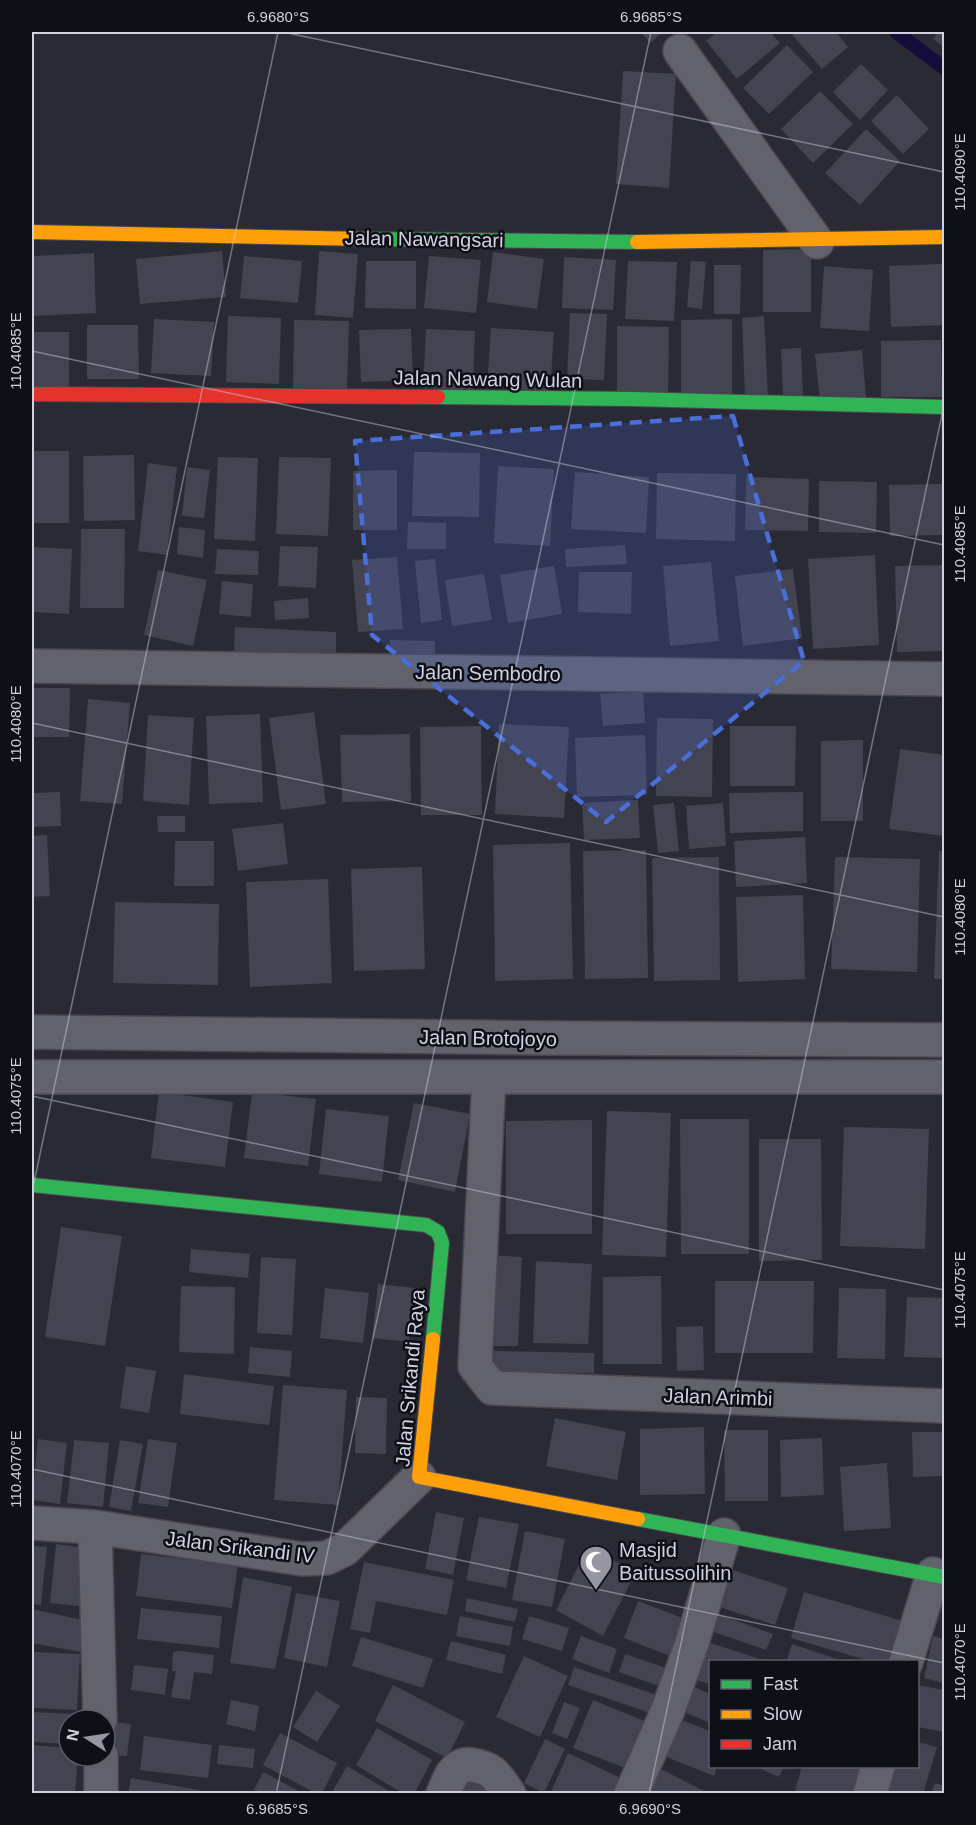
<svg xmlns="http://www.w3.org/2000/svg" width="976" height="1825" viewBox="0 0 976 1825" font-family="Arial,sans-serif">
<rect width="100%" height="100%" fill="#2a2a35"/>
<g fill="none" stroke-linecap="round" stroke-linejoin="round">
<path stroke="#170d3d" stroke-width="14" d="M896,32L944,68"/>
</g>
<path fill="#434352" d="M641,32H663L650,43Z
M717,32H770L780,43L737,79L706,41Z
M790,32H836L848,47L822,69Z
M938,32H944V47L933,39Z
M787,45L813,72L769,114L743,88Z
M861,64L888,90L860,120L833,92Z
M623,71L676,74L669,188L616,184Z
M820,91L853,124L813,163L781,129Z
M897,95L929,129L903,154L871,121Z
M866,129L900,161L860,205L825,173Z
M811,249V312H763V250Z
M222,251L226,297L140,304L136,259Z
M319,251L358,254L353,318L315,315Z
M493,252L544,259L537,309L487,302Z
M94,253L96,313L32,316V256Z
M244,256L302,261L298,303L240,298Z
M429,256L481,260L476,313L424,308Z
M564,257L616,260L613,310L562,308Z
M366,261H416V309L365,308Z
M628,261L677,262L674,321L625,319Z
M691,261L706,262L702,309L687,307Z
M942,264L944,325L891,327L889,266Z
M714,265H741L740,314H714Z
M824,266L873,270L869,331L820,328Z
M570,313L607,314L604,380L567,379Z
M228,316L281,318L279,384L226,382Z
M764,316L768,396L745,397L742,318Z
M154,319L214,322L211,376L151,373Z
M732,319V394H681V320Z
M294,320L349,321L347,389L293,388Z
M87,325H138L139,379H87Z
M617,326L669,327L668,397H617Z
M491,328L554,332L550,392L487,387Z
M411,329L413,380L361,382L359,330Z
M426,329L475,331L473,390L423,388Z
M32,332H69V390H32Z
M941,340L942,397H881V341Z
M801,348L803,396L783,397L781,349Z
M862,350L866,398L820,402L815,354Z
M32,451H69V523H32Z
M414,452L480,453L479,517L412,516Z
M134,455L135,520L84,521L83,456Z
M218,457L258,458L255,541L214,539Z
M279,457L331,458L328,536L276,534Z
M148,463L177,467L167,555L138,551Z
M498,466L554,469L550,546L494,543Z
M187,467L210,470L204,518L182,516Z
M397,470V530H353V471Z
M575,472L649,477L646,533L571,529Z
M657,473L736,474L735,541L656,539Z
M746,477L809,479L808,531L745,530Z
M819,481L877,482L876,533L819,532Z
M944,484V535L890,536L889,485Z
M408,522L446,523V549H407Z
M179,527L205,530L203,558L177,554Z
M81,529H125L124,608H80Z
M625,545L627,564L566,567L565,549Z
M280,546L318,547L316,588L278,586Z
M32,547L72,549L69,614L32,612Z
M217,549L259,551L258,575L215,574Z
M875,555L879,645L813,649L808,559Z
M397,557L403,629L358,632L352,560Z
M435,559L442,620L421,623L415,561Z
M711,562L719,641L670,646L663,566Z
M944,565V651L897,652L895,566Z
M554,566L562,614L508,623L500,575Z
M793,569L802,638L743,646L735,576Z
M158,570L207,580L193,646L144,635Z
M579,572H632L631,614L578,612Z
M484,574L492,620L452,626L445,580Z
M222,581L253,584L251,617L219,614Z
M308,598L309,618L275,620L274,601Z
M235,627L336,632V656L234,652Z
M390,640L435,641V656H389Z
M32,688H70L69,737H32Z
M643,692L645,723L603,726L600,694Z
M88,699L130,703L122,804L80,801Z
M314,712L326,804L281,810L269,718Z
M260,714L263,802L209,804L206,716Z
M148,715L194,718L189,805L143,801Z
M657,718L713,719L712,797L656,796Z
M499,724L569,727L564,818L495,814Z
M481,726L482,815H421L420,727Z
M730,726H796L795,786H730Z
M410,734L411,801L342,802L340,735Z
M645,735L647,795L577,797L575,738Z
M863,740V821H821V741Z
M900,749L944,755V836L889,829Z
M60,792L61,826L32,827V793Z
M803,792V831L730,833L729,793Z
M638,800L640,838L584,840L582,803Z
M674,803L679,851L658,853L653,805Z
M723,803L726,846L689,849L686,806Z
M157,816H185V832H158Z
M283,823L288,864L238,871L232,829Z
M47,835L50,896L32,897V836Z
M805,837L807,883L736,887L734,841Z
M175,841H214V886H174Z
M570,843L573,979L495,981L493,845Z
M646,850L648,978L585,979L583,851Z
M939,851H944V979H934Z
M719,857L720,980L654,981L652,858Z
M835,857L920,859L917,972L831,969Z
M422,867L425,969L354,971L351,869Z
M328,879L332,983L250,987L246,882Z
M803,895L805,979L738,982L736,897Z
M115,902L219,904L218,985L113,983Z
M159,1092L233,1102L225,1167L151,1158Z
M252,1092L316,1099L308,1166L244,1158Z
M414,1103L470,1114L455,1192L398,1180Z
M326,1109L389,1116L382,1182L319,1174Z
M607,1111L671,1113L666,1257L602,1255Z
M680,1119H749V1254H681Z
M592,1120V1234H506V1121Z
M844,1127L929,1129L925,1249L840,1246Z
M759,1139H821L822,1260L759,1261Z
M61,1227L122,1236L105,1346L45,1337Z
M191,1249L250,1254L248,1278L189,1272Z
M487,1255L522,1257L518,1346H484Z
M261,1257L296,1259L292,1335L257,1333Z
M536,1261L592,1264L588,1344L533,1343Z
M661,1276L662,1364H603V1277Z
M715,1281H814L813,1353H715Z
M378,1284L415,1288L409,1342L372,1338Z
M181,1286L235,1287L234,1354L179,1352Z
M325,1288L369,1293L363,1343L320,1338Z
M839,1288L886,1289L885,1359L837,1358Z
M907,1297L944,1298L943,1358L904,1357Z
M703,1326L704,1370L677,1371L676,1327Z
M250,1347L292,1351L290,1377L248,1373Z
M491,1351L594,1353V1373L490,1372Z
M126,1366L156,1371L149,1413L120,1408Z
M184,1374L274,1386L269,1425L180,1414Z
M283,1385L347,1390L338,1505L274,1500Z
M356,1397L387,1398L386,1454L355,1453Z
M555,1418L626,1432L617,1480L546,1466Z
M704,1427L705,1494L640,1495V1429Z
M724,1430H768V1501H725Z
M912,1432H944V1476L913,1477Z
M822,1438L824,1495L781,1497L780,1440Z
M38,1439L67,1443L60,1504L32,1500Z
M148,1439L177,1443L168,1507L138,1503Z
M74,1440L109,1443L103,1507L67,1503Z
M120,1440L143,1444L131,1511L109,1507Z
M887,1463L891,1528L844,1531L840,1467Z
M436,1512L464,1518L453,1575L425,1569Z
M479,1517L519,1524L506,1588L466,1580Z
M525,1531L565,1539L552,1607L512,1600Z
M56,1544L93,1549L86,1607L50,1603Z
M32,1546L47,1547L41,1605L32,1604Z
M588,1547L636,1572L603,1636L556,1610Z
M141,1554L238,1565L232,1608L136,1596Z
M364,1562L454,1580L447,1615L376,1601L370,1633L350,1629Z
M726,1568L788,1588L775,1625L713,1605Z
M243,1577L292,1587L275,1669L230,1663Z
M804,1592L910,1623L899,1662H873L791,1638Z
M296,1593L340,1601L327,1667L284,1658Z
M467,1598L518,1609L515,1622L465,1611Z
M638,1601L685,1619L670,1656L624,1638Z
M141,1608L222,1616L219,1648L137,1639Z
M32,1609L92,1622L86,1653L32,1643Z
M710,1611L773,1634L766,1650L705,1629Z
M460,1616L513,1627L510,1646L456,1636Z
M529,1616L569,1628L562,1651L522,1639Z
M581,1636L617,1649L609,1673L572,1659Z
M933,1636L944,1639V1683L924,1678Z
M361,1637L433,1659L423,1688L352,1666Z
M701,1640L763,1660L762,1662H710V1684L690,1678Z
M451,1641L506,1655L502,1674L446,1660Z
M792,1644L843,1661V1662H786Z
M179,1651L214,1655L212,1674L194,1672L190,1700L171,1697L176,1671H172L173,1652Z
M32,1652L80,1654L77,1710L32,1708Z
M625,1654L674,1671L668,1689L619,1672Z
M524,1656L568,1676L540,1737L496,1717Z
M134,1665L168,1669L165,1695L131,1690Z
M574,1667L663,1697L656,1715L568,1685Z
M393,1685L465,1722L447,1758L375,1721Z
M918,1685L944,1690V1732L918,1727Z
M692,1686L710,1694V1723L682,1711Z
M316,1691L340,1706L317,1742L293,1727Z
M231,1700L259,1706L255,1731L226,1724Z
M593,1700L647,1722L628,1769L573,1748Z
M564,1702L580,1708L567,1739L552,1733Z
M32,1712L77,1714V1720H69V1744L32,1742Z
M679,1719L710,1731V1766H717L714,1776L664,1756Z
M113,1722L131,1724L127,1756L109,1755Z
M377,1728L432,1760L414,1794H404L356,1765Z
M280,1733L337,1763L322,1794H317L263,1765Z
M144,1736L212,1745L208,1778L140,1770Z
M545,1739L565,1749L544,1793L524,1783Z
M918,1742L937,1747L923,1794H877L885,1766H918Z
M32,1745L69,1748V1756H78L75,1794H32Z
M219,1745L255,1749L253,1768L217,1764Z
M568,1753L625,1780L619,1794H550Z
M347,1766L394,1794H331Z
M754,1766H784L779,1777Z
M802,1766H869L861,1794H803L795,1791Z
M661,1769L710,1794H649Z
M263,1772L297,1790L296,1794H252Z
M463,1774L496,1789L494,1794H454Z
M131,1778L199,1790L198,1794H128Z
M935,1783L944,1786V1794H931Z"/>
<g fill="none" stroke-linecap="round" stroke-linejoin="round">
<g stroke="#494852" stroke-width="36">
<path id="street" d="M680,51L817,242
M32,666L944,679
M32,1032L543,1038L944,1040
M32,1077H944
M489,1077L475,1366L492,1388L944,1406
M32,1523L95,1527L302,1559L327,1558L345,1549L419,1477
M95,1527L100,1720
M906,1662L933,1574
M101,1756V1794
M443,1794C447,1785 450,1774 458,1768C462,1765 467,1764 472,1765C494,1768 497,1777 509,1794
M631,1794L668,1710L692,1643L724,1535
M870,1794L878,1766"/>
</g>
<g stroke="#494852" stroke-width="16">
<path id="fast" d="M365,239L637,242
M438,397L632,399L944,407
M32,1185L426,1225L438,1232L442,1243L433,1339
M638,1519L944,1577"/>
</g>
<g stroke="#494852" stroke-width="16">
<path id="slow" d="M32,232L365,239
M637,242L944,237
M433,1339L419,1477L638,1519"/>
</g>
<g stroke="#494852" stroke-width="16">
<path id="jam" d="M32,394L438,397"/>
</g>
<use href="#street" stroke="#62626c" stroke-width="33"/>
<use href="#fast" stroke="#30b455" stroke-width="14"/>
<use href="#slow" stroke="#ff9f0a" stroke-width="14"/>
<use href="#jam" stroke="#e5322d" stroke-width="14"/>
</g>
<path fill="#4a6eda" fill-opacity="0.2" stroke="#4a6eda" stroke-width="4.5" stroke-dasharray="12 8" stroke-linejoin="round" d="M733,416L804,661L606,822L372,635L355,441Z"/>
<path fill="none" stroke="#d0d0de" stroke-width="1.5" stroke-opacity="0.45" d="M283,32L944,172M32,351L944,545M32,723L944,917M32,1096L944,1290M32,1192L278,32M32,1469L944,1663M276,1794L651,32M649,1794L944,405"/>
<defs>
<g id="mosque-pin" transform="scale(1.725)"><path d="M0 17L-7.5 6A9.5 9.5 0 1 1 7.5 6Z" fill="#9696a3" stroke="#0f0f18"/><path d="M3.5-4.9A6 6 0 1 0 3.5 4.9A5 5 0 1 1 3.5-4.9Z" fill="#fff"/></g>
</defs>
<g fill-rule="evenodd">
<use href="#mosque-pin" x="596" y="1562"/>
</g>
<g text-anchor="middle" stroke-width="5" stroke-linejoin="round" paint-order="stroke">
<g font-size="20" fill="#d0d0de" stroke="#0f0f18">
<text transform="translate(424 239) rotate(1)" y="7">Jalan Nawangsari</text>
<text transform="translate(488 379) rotate(1)" y="7">Jalan Nawang Wulan</text>
<text transform="translate(488 673) rotate(1)" y="7">Jalan Sembodro</text>
<text transform="translate(488 1038) rotate(1)" y="7">Jalan Brotojoyo</text>
<text transform="translate(410 1378) rotate(-85)" y="7">Jalan Srikandi Raya</text>
<text transform="translate(718 1397) rotate(2)" y="7">Jalan Arimbi</text>
<text transform="translate(240 1547) rotate(7)" y="7">Jalan Srikandi IV</text>
</g>
<g font-size="20" fill="#d0d0de" stroke="#0f0f18" text-anchor="start">
<text x="619" y="1557">Masjid<tspan x="619" dy="23">Baitussolihin</tspan></text>
</g>
</g>
<rect width="976" height="1825" fill="none" stroke="#0f0f18" stroke-width="66"/>
<rect x="709" y="1660" width="210" height="108" fill="#0f0f18" stroke="#5c5c67" stroke-width="1.5"/>
<rect x="721" y="1680" width="30" height="9" fill="#30b455" stroke="#5c5c67" stroke-width="1.5"/>
<text x="763" y="1690" font-size="18" fill="#d0d0de">Fast</text>
<rect x="721" y="1710" width="30" height="9" fill="#ff9f0a" stroke="#5c5c67" stroke-width="1.5"/>
<text x="763" y="1720" font-size="18" fill="#d0d0de">Slow</text>
<rect x="721" y="1740" width="30" height="9" fill="#e5322d" stroke="#5c5c67" stroke-width="1.5"/>
<text x="763" y="1750" font-size="18" fill="#d0d0de">Jam</text>
<g transform="translate(87 1738) rotate(282)"><circle r="28" fill="#0f0f18" stroke="#5c5c67" stroke-width="1.5"/>
<path d="M0-4.5L10 22L0 15L-10 22Z" fill="#9696a3"/>
<text y="-9" font-size="16" font-weight="bold" text-anchor="middle" fill="#d0d0de">N</text>
</g>
<rect x="33" y="33" width="910" height="1759" fill="none" stroke="#d0d0de" stroke-width="2"/>
<g font-size="15" text-anchor="middle" fill="#d0d0de">
<text x="278" y="22">6.9680°S</text>
<text x="651" y="22">6.9685°S</text>
<text transform="translate(960 172) rotate(-90)" y="5">110.4090°E</text>
<text transform="translate(16 351) rotate(-90)" y="5">110.4085°E</text>
<text transform="translate(960 544) rotate(-90)" y="5">110.4085°E</text>
<text transform="translate(16 724) rotate(-90)" y="5">110.4080°E</text>
<text transform="translate(960 917) rotate(-90)" y="5">110.4080°E</text>
<text transform="translate(16 1096) rotate(-90)" y="5">110.4075°E</text>
<text transform="translate(960 1290) rotate(-90)" y="5">110.4075°E</text>
<text transform="translate(16 1469) rotate(-90)" y="5">110.4070°E</text>
<text transform="translate(960 1662) rotate(-90)" y="5">110.4070°E</text>
<text x="277" y="1814">6.9685°S</text>
<text x="650" y="1814">6.9690°S</text>
</g>
</svg>
